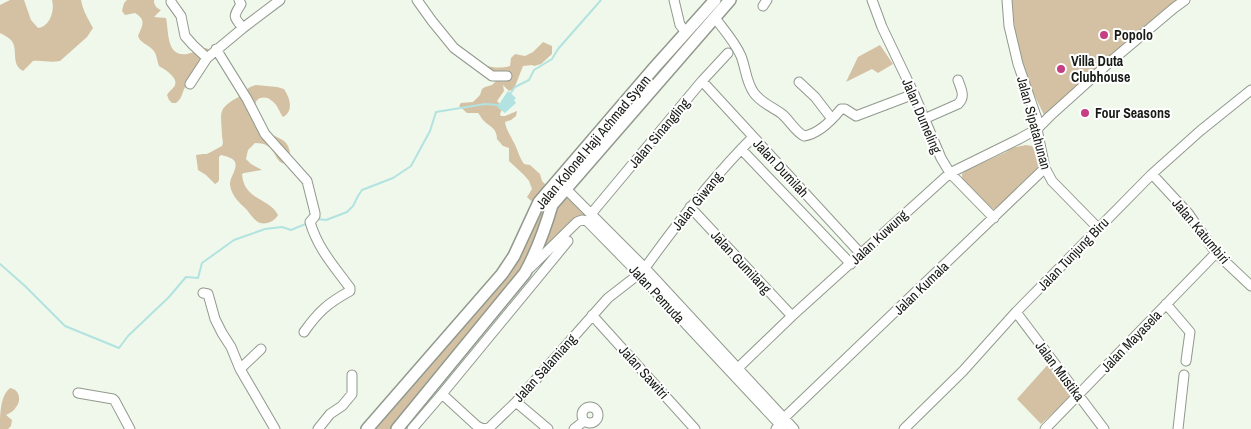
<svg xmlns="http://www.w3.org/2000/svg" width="1251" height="429" viewBox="0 0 1251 429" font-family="'Archivo Narrow',sans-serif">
<rect width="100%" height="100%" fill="#eff8eb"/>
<path fill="#d4c1a3" d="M10,0H24L31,20L38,28C50,27 55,10 52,0H81C82,6 84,11 87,17C89,21 91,24 93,28L87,37L60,61C50,63 42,60 33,61L23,71C10,64 19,49 11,40C8,37 4,35 0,33V5Z
M127,0H154C154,5 156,8 161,10L154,17L166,18C169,32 166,57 187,54C193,53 199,49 206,48L210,50C211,74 198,71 186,86C182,91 183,98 176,103H172L169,100L167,95C169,91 174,88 175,85C178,77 164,69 159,66C157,61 157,54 153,50C148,44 141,44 138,36C142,26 147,20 135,13L125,15L122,11L124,3Z
M715,0H730L566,189L794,429H784L582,220L525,273L397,429H367L501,275L537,199L531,201L527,197L532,189L529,181L524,175L509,161V148L503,146L497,139C497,128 490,127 483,120C481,118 480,115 478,113H467L459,106L461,103L473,102L480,95L482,89L485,87L492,85L496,81L478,69L459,47C467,50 470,56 475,60C486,68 499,69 510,66L511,58L515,54L525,56L533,52L543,42L552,46V54L541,64L534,66L532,65L523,66L514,89L509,91L503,85L504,91L497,101L502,106V109L500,114L501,116H505L517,111L516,116L511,120L505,122C506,130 510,134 513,141C518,149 518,155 524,164L530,165L540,174L542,181L545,184L553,186Z
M1011,0H1179L1044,115L1030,86L1018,52Z
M880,45L893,64L878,73L872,69L846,82L858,57Z
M256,85L277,87L284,89C290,98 294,111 283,117C279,112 278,105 272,101C265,94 252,98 256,109C258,116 262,125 267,131C272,137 284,137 288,146C291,153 291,160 286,164C272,163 279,143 255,143L248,150L246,159L251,164L262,170L244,173L242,174C244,201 269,197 278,215C275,221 265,226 258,222C254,220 250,214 247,210C239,202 232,197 230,185C229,178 238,169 235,162C233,158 226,156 221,155L219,157V180L218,182L215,184L206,175L198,170L196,155L203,154H207L222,146C224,141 222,140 222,135C221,111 217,109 240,96C247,92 246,87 256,85Z
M1026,145L1032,146C1037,154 1041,161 1037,170L997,208L992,209L987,206L962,179V174L965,171L1006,152L1010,148Z
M1051,361L1076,393L1041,424L1017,399Z
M10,388C19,389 22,400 16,407C14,411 10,413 6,415L12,420L11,426L8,429H0C0,415 0,396 10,388Z"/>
<path fill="#b2e3e0" d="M508,91L516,98L514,100L516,103L505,113L497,107Z"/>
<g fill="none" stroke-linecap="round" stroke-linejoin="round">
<path stroke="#b2e3e0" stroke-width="2" d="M510,94L515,87L529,80L534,70L552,59L558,49L601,0
M317,219L326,220L347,212L353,206L358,196L362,190L393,178L411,166L430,131L436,112L485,104L499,105
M0,264L25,286L65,326L119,348L128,336L169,297L186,277L198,278L202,263L234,240L265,229L282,227L291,230L308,223"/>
<g stroke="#91998d" stroke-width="11">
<path id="minor" d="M239,0L241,4C233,17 233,16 243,28
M417,0L432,21L454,48L492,76H507
M674,0L680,25L686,32
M872,0L882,27L914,94L941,158L950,173L994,218
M1007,0L1009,26L1018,64L1037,119V129L1045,168L1052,181L1098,228
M171,2L181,16L185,36L193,45L207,58
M763,6L767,0
M715,18C724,30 735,42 741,56C746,69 746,82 754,93C761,103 773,107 782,114C790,121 795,131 804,136C819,134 832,120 841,109H845L856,116L914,94
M216,49L247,99L265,134L307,181L315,213V216L310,222C318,249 334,266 350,288V291C328,303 318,312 304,332
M702,81L861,254
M799,82L815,97L832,119
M190,84L207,58L243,28L280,0
M924,119L958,104C966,97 961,89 958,80
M741,149L851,264
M1152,174L1188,213L1216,253L1251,286
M566,189L645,268L794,429
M690,207L792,316
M591,214L702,81L728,53
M530,268L577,222L582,220L587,221L639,274L783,428
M203,293L208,294L215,319L222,333L231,347L240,369L275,429
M1166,304L1190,332L1186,361
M1016,312L1104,429
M592,315L695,429
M738,368L792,316L950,173L1019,139L1037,129L1050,116L1110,62L1174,8L1185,0
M240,369L261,349
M78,393L113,399L115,401L130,429
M442,394L477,426L483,429L489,428L516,402L608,298L639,274L645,268C678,222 713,177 753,137
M516,402L548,429
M582 415a8 8 0 1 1 16 0a8 8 0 1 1-16 0Z
M318,429L330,414L342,406L352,394V375
M412,429L442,394L568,241
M574,429L584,421
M776,429L780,425L784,418L1045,168
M904,429L963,371L1016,312L1152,174L1200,131L1251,90
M1045,429L1216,253
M1178,429L1184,375"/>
</g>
<g stroke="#91998d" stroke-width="14">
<path id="secondary" d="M367,429L502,274L514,256L539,202L654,68L715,0
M397,429L525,273C537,251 545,229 552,205L730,0"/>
</g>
<use href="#minor" stroke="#fff" stroke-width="9"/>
<use href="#secondary" stroke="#fff" stroke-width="11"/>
</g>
<g fill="#c54082" stroke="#fff" stroke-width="2">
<circle cx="1104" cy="35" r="5"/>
<circle cx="1061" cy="69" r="5"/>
<circle cx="1085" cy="113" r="5"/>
</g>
<g text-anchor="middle" stroke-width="4" stroke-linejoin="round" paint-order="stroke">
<g font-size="14" font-weight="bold" fill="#171a15" stroke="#fff" text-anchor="start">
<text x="1114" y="40">Popolo</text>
<text x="1071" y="66">Villa Duta<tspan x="1071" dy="16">Clubhouse</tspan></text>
<text x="1095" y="118">Four Seasons</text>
</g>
<g font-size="14" fill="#171a15" stroke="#fff">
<text transform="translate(922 116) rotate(67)" y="5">Jalan Dumeling</text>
<text transform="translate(1034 123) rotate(75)" y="5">Jalan Sipatahunan</text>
<text transform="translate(659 133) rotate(-50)" y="5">Jalan Sinangling</text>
<text transform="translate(593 142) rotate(-50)" y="5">Jalan Kolonel Haji Achmad Syam</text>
<text transform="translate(781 168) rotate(47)" y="5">Jalan Dumilah</text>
<text transform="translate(697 201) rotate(-51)" y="5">Jalan Giwang</text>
<text transform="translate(1201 231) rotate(50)" y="5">Jalan Katumbiri</text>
<text transform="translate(879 237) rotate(-43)" y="5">Jalan Kuwung</text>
<text transform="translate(1073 254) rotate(-46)" y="5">Jalan Tunjung Biru</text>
<text transform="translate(741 262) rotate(47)" y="5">Jalan Gumilang</text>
<text transform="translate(921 288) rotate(-44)" y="5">Jalan Kumala</text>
<text transform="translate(657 294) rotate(47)" y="5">Jalan Pemuda</text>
<text transform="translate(1131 341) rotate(-46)" y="5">Jalan Mayasela</text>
<text transform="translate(545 368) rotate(-48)" y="5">Jalan Salamiang</text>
<text transform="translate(1060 371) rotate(53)" y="5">Jalan Mustika</text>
<text transform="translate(644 372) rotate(48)" y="5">Jalan Sawitri</text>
</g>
</g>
</svg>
